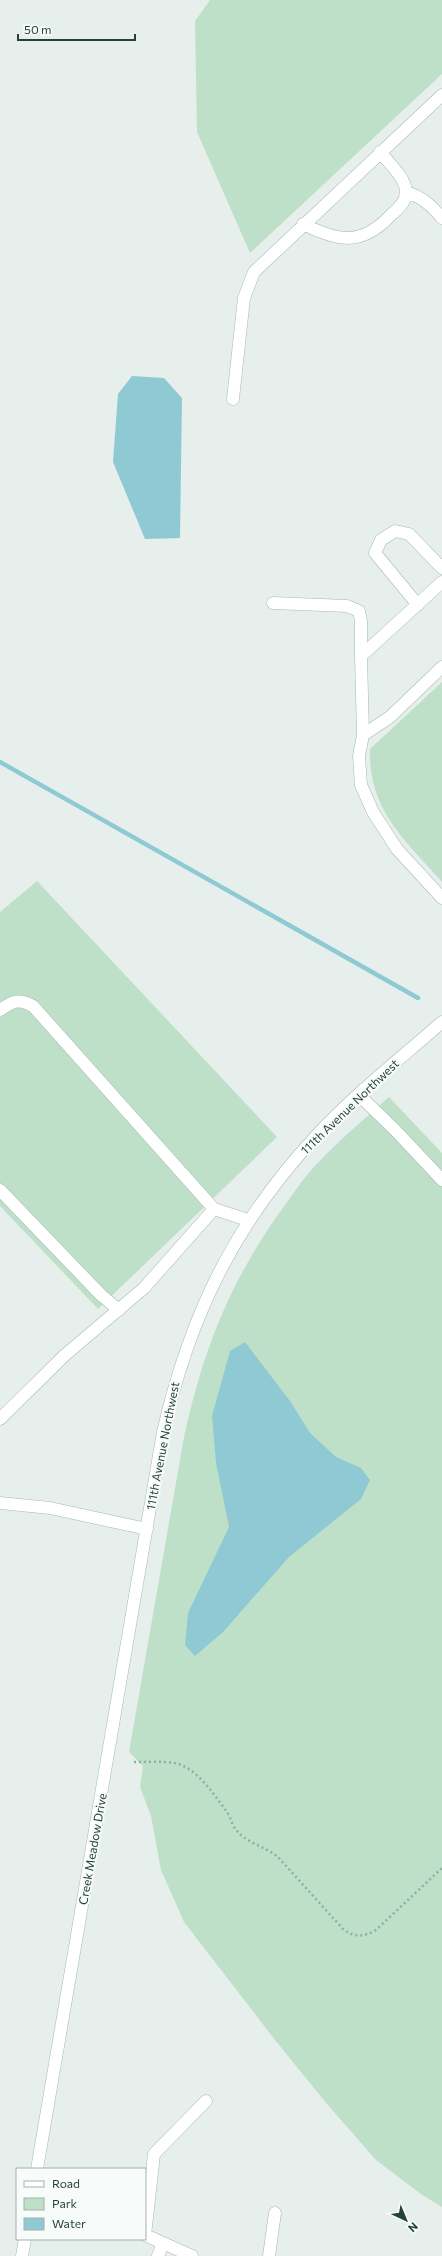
<svg xmlns="http://www.w3.org/2000/svg" width="442" height="2256" viewBox="0 0 442 2256" font-family="Commissioner,sans-serif">
<rect width="100%" height="100%" fill="#e6efeb"/>
<path fill="#bfe0c8" d="M210,0H442V74L250,253L197,132L195,21Z
M442,682V882C405,840 368,810 370,749Z
M37,881L277,1137L98,1309L0,1206V912Z
M389,1097L442,1153V2207L421,2194L376,2160L327,2104L275,2040L184,1922L161,1870L151,1816L140,1787L143,1766L129,1752L184,1437C203,1352 227,1288 277,1216C289,1200 300,1182 314,1167C337,1142 363,1120 389,1097Z"/>
<path fill="#8ec9d4" d="M132,376L164,378L182,398L180,538L145,539L113,462L118,394Z
M245,1342L290,1401L310,1433L336,1457L361,1468L370,1480L361,1499L289,1557L223,1632L195,1656L185,1645L188,1613L229,1527L216,1463L212,1416L230,1351Z"/>
<g fill="none" stroke-linecap="round" stroke-linejoin="round">
<path stroke="#8ec9d4" stroke-width="4.5" d="M0,762L418,998"/>
<g stroke="#a8b8b2" stroke-width="13">
<path id="minor" d="M406,192C422,197 431,205 442,218
M303,224C339,242 362,246 391,215C398,209 406,202 406,192C406,178 388,162 380,152
M233,399L244,298L254,272L442,95
M273,603L347,606L359,611L361,621V656
M418,605L375,553L381,540L395,531L409,534L442,568
M442,667L390,717L363,735L359,756L361,785L373,812L397,849L442,898
M363,735L361,656L442,582
M0,1010C13,1001 19,998 33,1006L214,1209
M359,1095L396,1131L442,1180
M0,1190L101,1295L119,1310
M0,1419L65,1355L144,1288L214,1209L248,1220
M0,1503L50,1508L147,1529
M37,2169L163,1432C190,1315 234,1224 317,1135C355,1094 400,1059 442,1022
M145,2235L154,2154L206,2101
M145,2235L192,2256
M22,2256L25,2239
M158,2256L163,2243
M269,2256L275,2213"/>
</g>
<path stroke="#86b3a5" stroke-width="2.5" stroke-dasharray="2 3" stroke-linecap="butt" d="M134,1762C147,1762 161,1761 174,1763C197,1767 214,1795 227,1812C231,1818 232,1826 237,1831C247,1843 266,1847 278,1857L343,1929C355,1938 364,1937 376,1930L442,1868"/>
<use href="#minor" stroke="#fff" stroke-width="12"/>
</g>
<g text-anchor="middle" stroke-width="4" stroke-linejoin="round" paint-order="stroke">
<g font-size="12" fill="#24423a" stroke="#f7fbf9">
<text transform="translate(350 1107) rotate(-44)" y="4">111th Avenue Northwest</text>
<text transform="translate(163 1446) rotate(-79)" y="4">111th Avenue Northwest</text>
<text transform="translate(93 1849) rotate(-80)" y="4">Creek Meadow Drive</text>
</g>
</g>
<rect x="16" y="2168" width="130" height="72" fill="#f7fbf9" stroke="#a3b1ad"/>
<rect x="24" y="2181" width="20" height="6" fill="#ffffff" stroke="#a3b1ad"/>
<text x="52" y="2188" font-size="12" fill="#24423a">Road</text>
<rect x="24" y="2198" width="20" height="12" fill="#bfe0c8" stroke="#a3b1ad"/>
<text x="52" y="2208" font-size="12" fill="#24423a">Park</text>
<rect x="24" y="2218" width="20" height="12" fill="#8ec9d4" stroke="#a3b1ad"/>
<text x="52" y="2228" font-size="12" fill="#24423a">Water</text>
<g transform="translate(406 2220) rotate(136)" stroke="#f7fbf9" stroke-width="3" paint-order="stroke">
<path d="M0-3L7 15L0 10L-7 15Z" fill="#24423a"/>
<text y="-6" font-size="11" font-weight="bold" text-anchor="middle" fill="#24423a">N</text>
</g>
<path d="M18 34v6h117v-6" fill="none" stroke="#24423a" stroke-width="2"/>
<text x="24" y="34" font-size="12" fill="#24423a" stroke="#f7fbf9" stroke-width="3" paint-order="stroke">50 m</text>
</svg>
